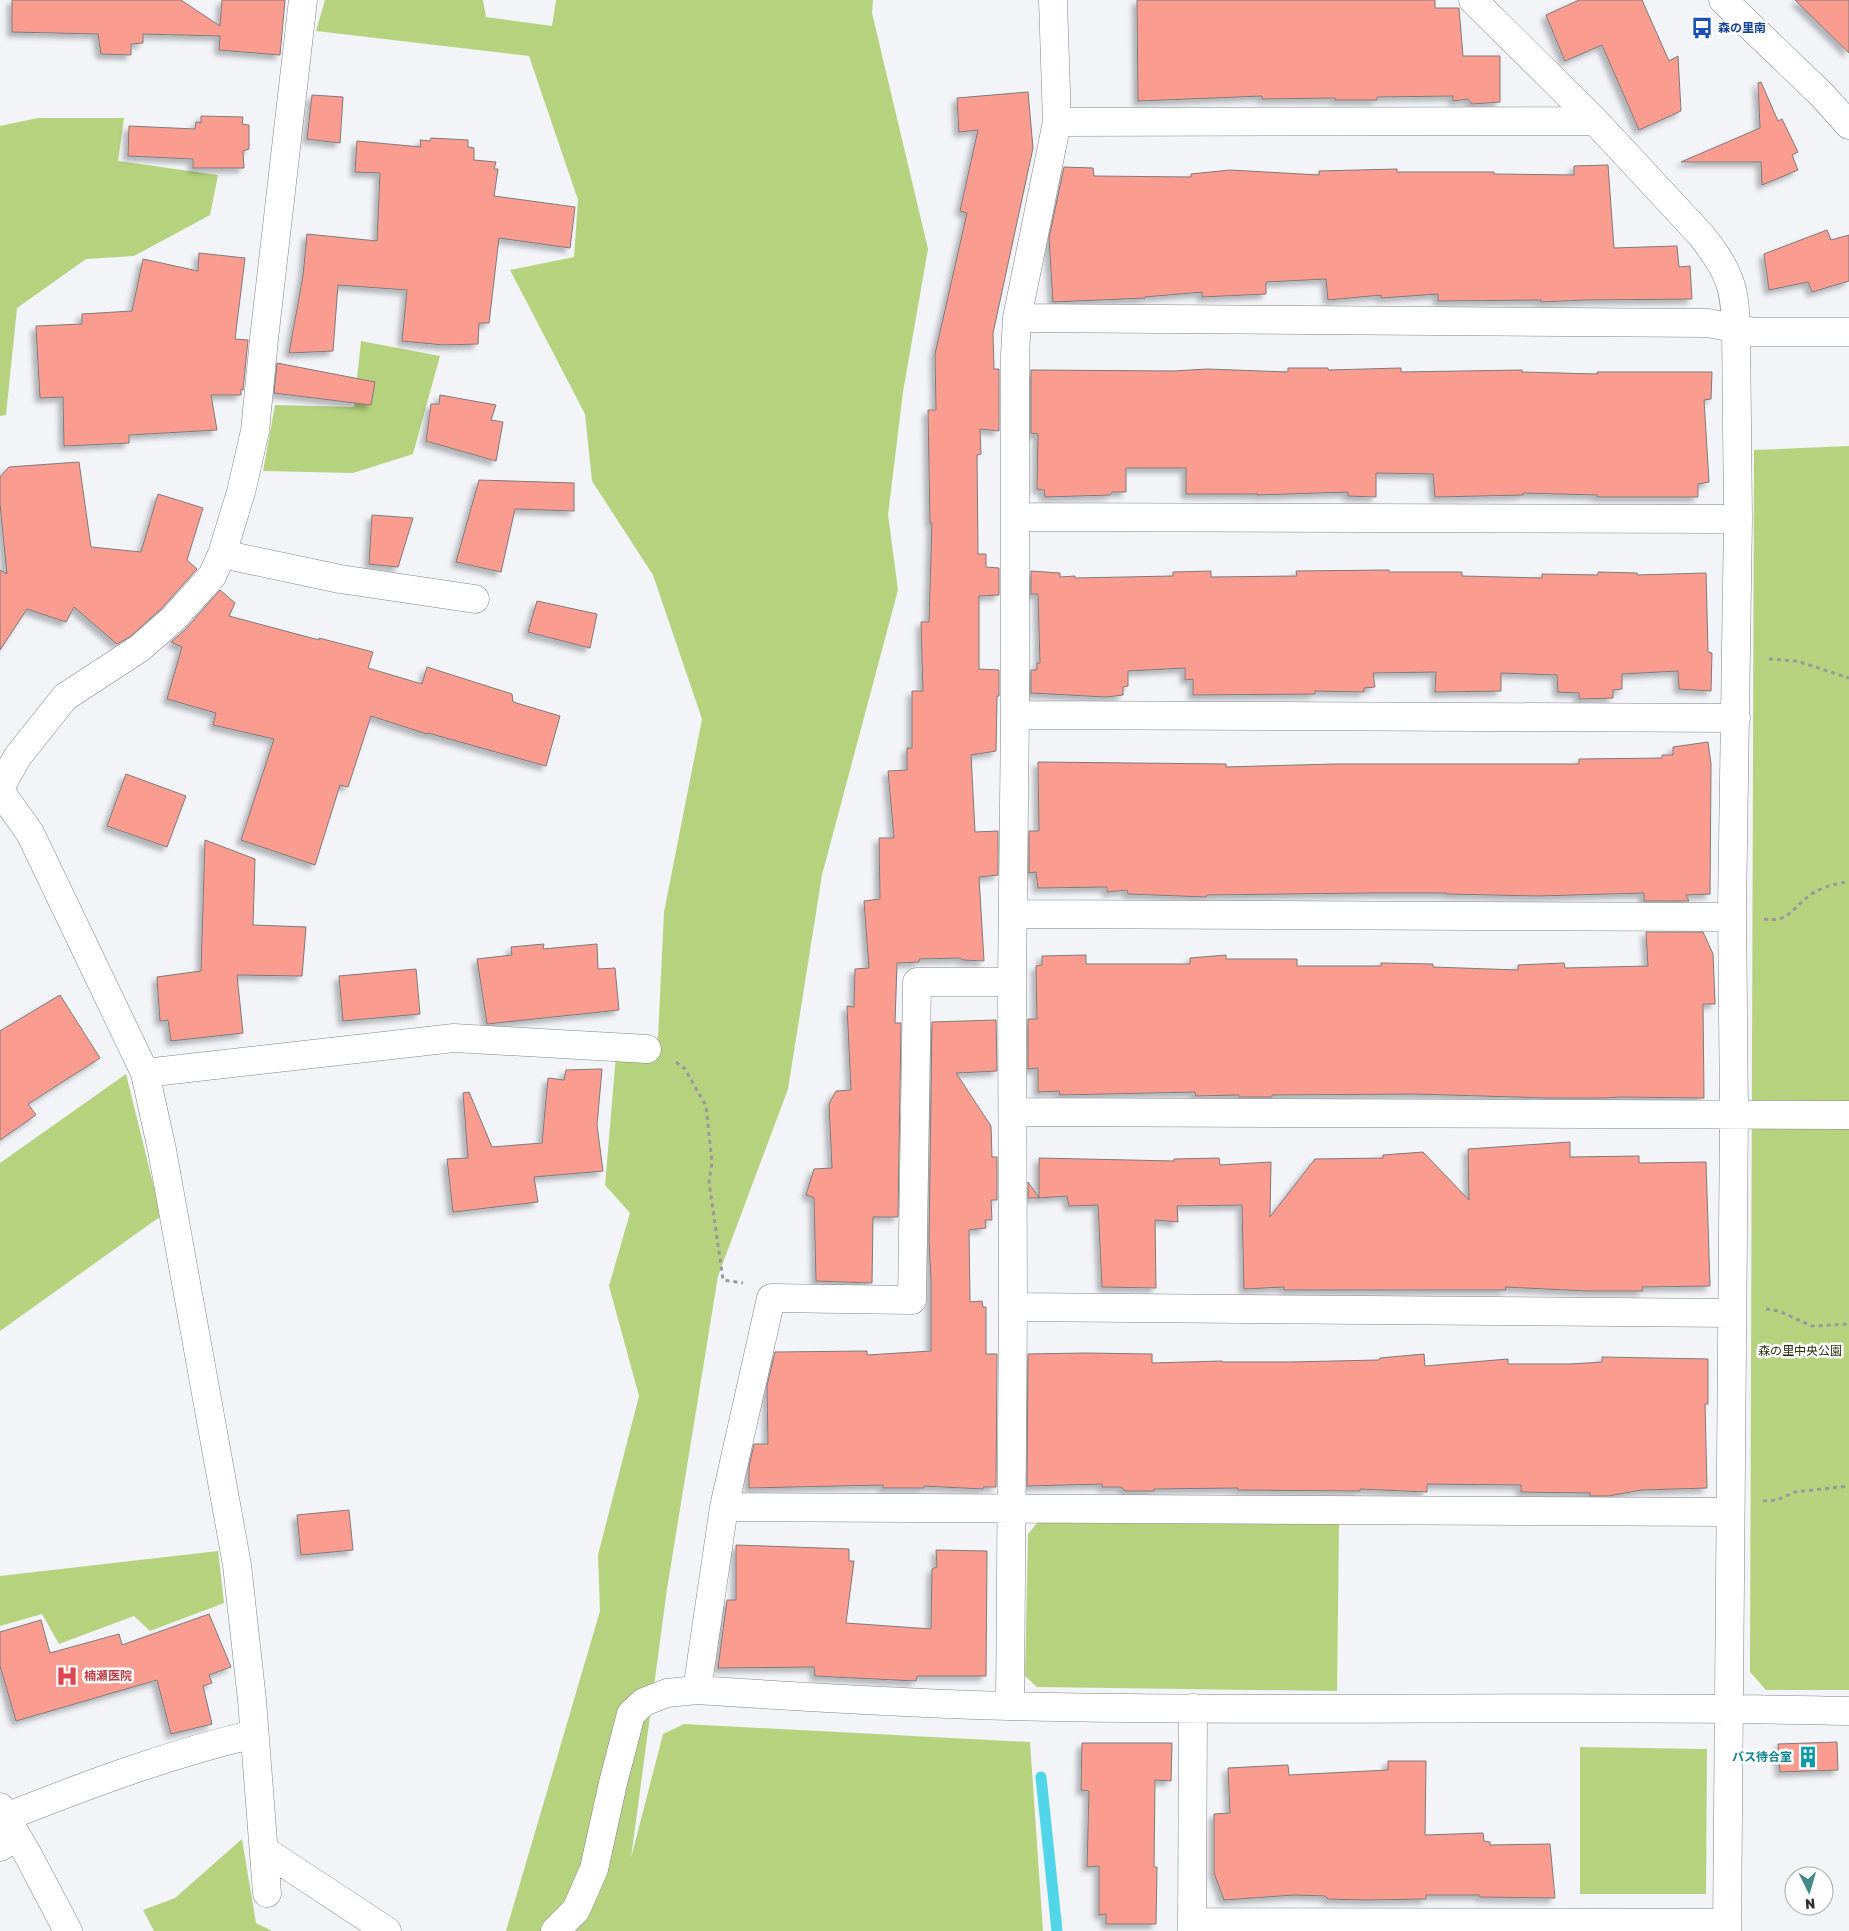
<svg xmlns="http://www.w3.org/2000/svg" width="1849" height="1931" viewBox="0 0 1849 1931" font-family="Rubik,'Noto Sans JP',sans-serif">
<defs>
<filter id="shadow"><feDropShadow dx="-4.5" dy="4.5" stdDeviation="2.5" flood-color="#0004"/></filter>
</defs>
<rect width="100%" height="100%" fill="#f2f4f8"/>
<path fill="#b7d27e" d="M325,0H483L486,17L552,26L556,0H873L872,13L928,249L903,392L888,515L898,590L822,875L788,1089L718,1276L667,1589L631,1858L663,1734L684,1724L1030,1742L1043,1931H506L600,1611L598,1555L639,1396L609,1286L630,1213L605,1185L616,1055L657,1058L664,912L702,719L653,575L592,481L585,414L510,270L574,257L578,200L529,56L316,31Z
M38,118H124L118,161L218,175L210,215L134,256L86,259L17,308L6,415L0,416V126Z
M361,341L440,356L413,454L353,473L263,471L275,405L354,407Z
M1849,446V1690H1766L1750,1672L1754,450Z
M126,1074L161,1216L0,1331V1163Z
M1037,1523L1339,1524L1337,1691L1037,1687L1025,1676L1028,1534Z
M218,1551L224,1603L150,1631L134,1616L59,1644L42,1614L0,1626V1576Z
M1580,1747L1707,1749L1706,1894H1580Z
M242,1839L256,1923L272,1931H154L143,1910L175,1898Z"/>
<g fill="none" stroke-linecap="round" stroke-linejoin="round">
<path stroke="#51d5e8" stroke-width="11" d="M1041,1777L1057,1931"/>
</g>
<path fill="#fb9c91" stroke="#7e7a7a" filter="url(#shadow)" d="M12,0H181L220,26L222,0H285L280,55L219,50L220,36L143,34V43L131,44V55L101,54L98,34L12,32Z
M1137,0H1435V8H1459L1463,56H1500V102L1472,104L1468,99L1453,101V96L1377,97V100H1335V98L1262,99V96L1138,101Z
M1579,0H1642L1669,61L1678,56L1681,111L1639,130L1602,45L1565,61L1546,15Z
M1795,0H1849V53Z
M1761,82L1778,121L1782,119L1798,152L1792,155L1798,170L1762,185L1761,162H1681L1760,128L1758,83Z
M1028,92L1033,148L993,333L994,369H999V431L980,429L981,454L977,455L978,554H986V567L999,568V595L979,596V669L999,670V696H997L996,751L971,755L975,832L998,831V875L979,877L984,961L963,960L960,958L919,959V962L897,963L895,1023H901L898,1217H873L872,1283L816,1281L814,1198L806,1195L814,1169L832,1168L829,1104L836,1091L851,1090L847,1006L854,1007L855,969L869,968L864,901L880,899L879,838H894L888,771L907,770V748H912V691H923L921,622H929L932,523H930L928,410H936L935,354L967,213L960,211L978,130L959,132L957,98Z
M312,95L343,97L340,143L307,139Z
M201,116L243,117L242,124L249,125V149L243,151L244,168H193V159L128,156L129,126L195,129L196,122L201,123Z
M431,138L468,140V147L474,148V160L496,162L494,169H498L494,196L575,207L570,248L499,238L489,323H479L478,344L444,345L402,341L407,290L338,285L333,351L289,353L303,276L307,234L377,241L380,173L355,172L357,141L421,147L420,140L430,141Z
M1608,165L1614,248L1677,246L1679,267L1690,266L1692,299L1585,300L1541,302V300L1438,301V294L1381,298V295L1328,300L1326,279L1266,282V294L1202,297V292L1145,297V298L1053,302L1049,238L1064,167L1093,168L1094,176L1191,177V174L1230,170L1319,175V171L1397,169V172H1494V174L1574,175V166Z
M1827,230L1831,240L1849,235V281L1812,292L1808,282L1769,290L1764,254Z
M199,253L245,258L235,339L248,340L243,390L241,389V395H211L217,430L129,435V443L64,446L63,397L40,398L36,326L82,324V314L132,311L143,259L198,271Z
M277,363L375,382L371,405L274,393Z
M1288,368H1328V370L1401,368V372L1522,370V372L1598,374L1597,372H1712L1711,399L1704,400L1709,482L1698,484V497H1597V495L1523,493V495L1435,497L1433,474L1376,473V497L1348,496V492L1257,495L1258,494H1186V468H1126V492H1112L1110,495L1045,497L1044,490L1037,489L1038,434L1031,433V370L1174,371L1207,369L1288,372Z
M440,395L496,405L491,420L503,422L496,461L426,441L431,404H439Z
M79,462L91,547L141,552L158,494L203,508L187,560L197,569L162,608L131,636L117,644L74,607L66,622L27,609L0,650V570L7,574L0,504V477L9,467Z
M479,480L574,483V511L515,509L501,572L456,562Z
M372,515L413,518L398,567L369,564Z
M1389,570V572H1462V576L1542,578V574L1598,575V572L1637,573V575L1706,573L1708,652L1712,653L1711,691L1679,689L1678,671L1622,674V689L1613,690V698L1579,699V693L1558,692L1557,675L1501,673V691L1435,692L1436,672L1373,673L1375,687L1364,688V692L1315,691V694L1193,695V679L1185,680V668L1128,671V686L1123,687V695L1106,697L1031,693V670H1037V663H1040L1038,594H1031V571L1060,573V577L1075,576V578L1173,576V572L1211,571V577L1297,576L1296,571Z
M220,590L235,603L229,616L319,640V638L373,652L368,668L422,684L427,667L512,694L513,702L560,716L546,766L428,733L427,734L371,716L348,787L340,785L315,865L241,840L274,739L213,725L216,713L167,699L182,647L171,642L185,630Z
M537,601L597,614L590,648L528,632Z
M1708,742L1711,764L1710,894L1686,895L1689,901H1644V893L1538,896L1447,894V893H1368L1207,895L1206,897L1128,894L1127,890L1107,892V887L1038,888L1036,872L1029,873V831H1039L1038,762L1226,764V767L1334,764H1579V759L1662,758V755H1673V747Z
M126,774L186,796L167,847L107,826Z
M205,840L255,859L253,925L306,927L302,976L237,975L243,1033L171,1041L168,1020L160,1021L157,977L201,971Z
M1646,932H1703L1713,954L1715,1004H1703L1704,1098L1620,1097L1605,1098H1549L1414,1094L1272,1095V1097H1239V1095L1196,1096L1195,1092L1060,1095L1059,1091L1038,1092V1068L1028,1069V1019H1037L1036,966L1042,965V956L1086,955V964H1190V958L1226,955V959H1297V966H1381V963L1433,964V967L1518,970V965L1564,963L1565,968L1648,966Z
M544,944L543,949L597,944L598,969L615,968L619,1010L487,1024L477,959L512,955L511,947Z
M416,969L420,1014L343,1021L339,976Z
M60,995L100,1058L28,1104L36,1115L0,1140V1031Z
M996,1020L997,1071L956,1073L991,1126L992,1157H997V1200H991L992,1220H985L986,1228L969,1230L970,1302L982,1301L983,1307H986V1354H997L996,1487H983V1489L924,1486V1488H883V1485L749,1488V1467L754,1444H768L767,1386L775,1352L867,1351V1355L931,1351V1280L929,1240L932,1022Z
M602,1069L597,1125L603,1171L534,1177L538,1202L453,1212L447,1159L468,1158L463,1093L469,1092L492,1147L542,1143L548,1078L564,1080L566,1070Z
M1570,1142V1157L1639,1156V1163L1706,1162L1710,1286L1642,1287L1643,1291H1587L1505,1287L1506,1290H1284V1287L1244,1289L1242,1205L1177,1206L1178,1222L1155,1220L1156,1288L1102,1287L1098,1205L1069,1206L1067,1196L1039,1198V1158L1174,1161V1159L1219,1158L1220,1165L1271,1162L1270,1217L1315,1159L1383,1158V1155L1423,1152L1469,1200L1468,1149Z
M1028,1182L1039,1198H1028Z
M1085,1353L1152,1354V1363L1222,1361V1362H1289L1379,1360L1380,1358L1424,1354L1425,1366L1508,1359V1364H1570L1602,1362V1357L1708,1359V1404H1705L1707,1488L1642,1490L1608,1496H1590V1493L1521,1492V1485L1427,1484V1492L1360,1489V1491L1238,1490V1488L1154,1489V1491H1125L1121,1487H1102V1484L1027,1486L1028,1354Z
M349,1510L353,1550L301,1555L297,1515Z
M736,1545L849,1549V1561H854L846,1623L931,1629L932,1569L937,1567L936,1550L987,1551L986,1676H917L916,1681L815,1676L814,1667L718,1668L727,1600H736Z
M209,1614L231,1667L209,1675L212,1683L203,1686L212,1724L171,1734L157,1680L16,1721L0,1666V1632L41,1620L50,1653L119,1634L122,1645Z
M1837,1742L1838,1770L1780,1772L1778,1744Z
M1082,1743H1172L1171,1781L1155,1780L1154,1867H1157L1156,1924H1106V1914L1099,1915V1866L1087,1867L1089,1791L1081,1790Z
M1388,1761H1426L1425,1835L1483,1833L1484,1841L1490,1842V1845L1550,1844L1555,1898L1480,1897L1479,1895H1426V1899L1366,1900L1328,1899L1325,1896L1294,1895L1224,1900L1214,1873V1814L1230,1813L1228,1768L1288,1765L1289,1775L1388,1770Z"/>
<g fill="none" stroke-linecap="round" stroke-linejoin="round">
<g stroke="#838588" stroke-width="29">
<path id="minor" d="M1473,0L1595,121L1701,235C1711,248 1722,262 1728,278C1735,293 1735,312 1736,328L1738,519L1732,909L1734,1115L1727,1931
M1057,122L1595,121
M1017,318L1708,323L1754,332H1849
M1015,517L1738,519
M222,554L340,579L475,599
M1015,715L1736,718
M0,788L18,756L65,697L140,648L173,619L212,576L222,554L241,492L255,431L264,339L303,0
M0,791L30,833L145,1073L162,1150L237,1565L252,1700L267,1893
M1014,914L1732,917
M145,1073L454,1038L647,1049
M1013,1112L1849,1115
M1013,1307L1731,1313
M724,1507L1730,1512
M697,1690L724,1507L771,1298L912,1300L917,982H1012
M1010,1706L1013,1307L1012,982L1015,715V355L1017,318L1057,122L1053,0
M6,1817C87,1785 169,1754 254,1734
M0,1847L17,1837
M264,1850L387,1931
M1192,1922L1727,1923
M555,1931L576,1910L594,1869L613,1783L631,1714L644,1702L667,1693L697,1690C801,1697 905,1703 1009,1706C1289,1713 1569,1704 1849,1711
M1192,1931L1193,1708"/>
</g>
<g stroke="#838588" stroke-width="29">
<path id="tertiary" d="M1723,0L1822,95L1849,125
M0,1807L28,1855L68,1931"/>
</g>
<path stroke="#98999c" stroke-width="3" stroke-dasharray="4 4" stroke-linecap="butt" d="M1769,659L1797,661L1849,678
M1764,919C1787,922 1790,912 1805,899C1816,889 1834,883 1849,882
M676,1062L685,1069L706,1106L712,1162L709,1182L723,1280L743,1283
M1766,1309L1779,1311L1812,1326L1849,1324
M1763,1501L1777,1500L1795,1492L1849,1486"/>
<use href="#minor" stroke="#fff" stroke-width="28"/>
<use href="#tertiary" stroke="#fff" stroke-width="28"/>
</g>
<defs>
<g id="bus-bare" transform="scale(1.725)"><path d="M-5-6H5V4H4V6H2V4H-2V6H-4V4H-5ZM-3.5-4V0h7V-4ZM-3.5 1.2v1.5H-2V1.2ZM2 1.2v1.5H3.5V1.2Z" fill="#1a4fb4" stroke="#fff" stroke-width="2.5" paint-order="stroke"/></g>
<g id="hospital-bare" transform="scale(1.725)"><path d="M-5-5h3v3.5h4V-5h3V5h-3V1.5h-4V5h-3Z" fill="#e0444e" stroke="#fff" stroke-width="2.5" paint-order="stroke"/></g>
<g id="building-bare" transform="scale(1.725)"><path d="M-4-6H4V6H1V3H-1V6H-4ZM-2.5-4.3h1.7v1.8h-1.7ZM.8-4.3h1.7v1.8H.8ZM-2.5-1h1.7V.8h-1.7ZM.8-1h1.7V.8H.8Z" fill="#0f9aa8" stroke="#fff" stroke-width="2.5" paint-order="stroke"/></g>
</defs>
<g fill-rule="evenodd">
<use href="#bus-bare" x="1702" y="28"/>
<use href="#hospital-bare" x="67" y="1676"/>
<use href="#building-bare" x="1808" y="1757"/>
</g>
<g text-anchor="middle" stroke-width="5" stroke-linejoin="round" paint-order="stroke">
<g font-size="12" font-weight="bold" fill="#164399" stroke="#fff" text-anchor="start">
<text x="1718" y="32">森の里南</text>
</g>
<g font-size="12" fill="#27310d" stroke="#fff">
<text x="1800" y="1355">森の里中央公園</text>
</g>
<g font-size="12" font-weight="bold" fill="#be3a42" stroke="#fff" text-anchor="start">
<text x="84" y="1680">楠瀬医院</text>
</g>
<g font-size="12" font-weight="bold" fill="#0d838f" stroke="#fff" text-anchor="end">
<text x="1792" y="1761">バス待合室</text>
</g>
</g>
<g transform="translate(1809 1891) rotate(175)"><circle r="24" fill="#ffffff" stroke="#ababac"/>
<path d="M0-4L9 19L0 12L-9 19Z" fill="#448b87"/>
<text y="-8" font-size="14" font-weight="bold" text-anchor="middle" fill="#2d2d2f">N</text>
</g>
</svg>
